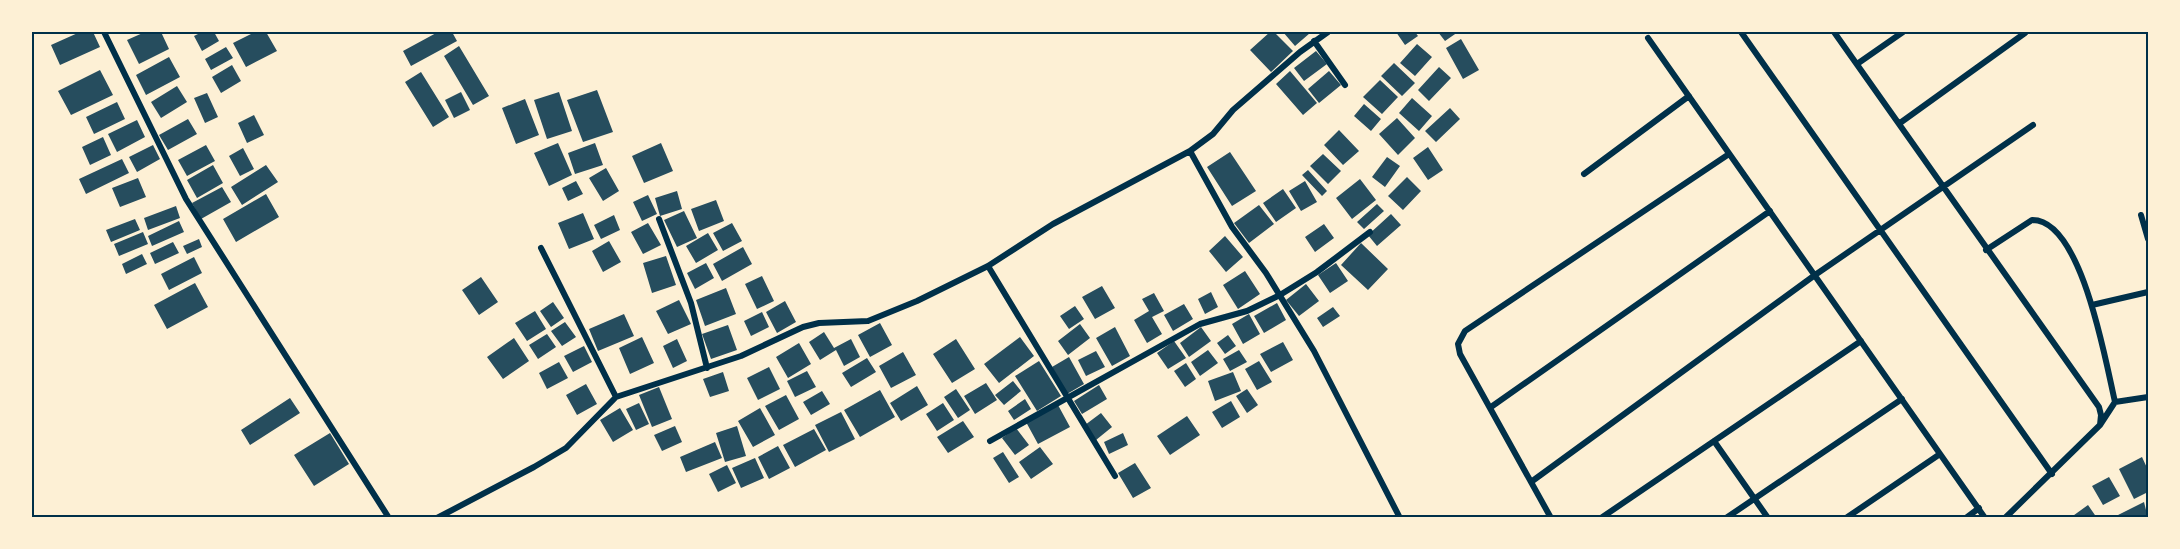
<svg xmlns="http://www.w3.org/2000/svg" width="2180" height="549" viewBox="0 0 2180 549" font-family="'PT Serif',serif">
<rect width="100%" height="100%" fill="#fdf0d5"/>
<path fill="#264d5e" d="M80,32H93L100,47L60,65L51,45Z
M145,32H161L169,49L139,64L127,40Z
M202,32H214L219,41L202,51L194,36Z
M255,32H266L277,51L246,67L233,43Z
M438,32H452L457,41L411,66L403,51Z
M1270,32H1274L1293,51L1271,72L1250,50Z
M1283,32H1309L1310,33L1295,46Z
M1396,32H1415L1418,36L1405,45Z
M1438,32H1458L1445,41Z
M1461,39L1479,70L1463,79L1446,48Z
M1417,44L1432,57L1415,76L1400,63Z
M459,46L489,96L473,105L444,56Z
M226,47L233,58L211,70L205,59Z
M1316,51L1327,64L1304,81L1294,68Z
M169,57L180,77L146,95L136,75Z
M1394,63L1415,83L1402,96L1381,76Z
M232,65L241,81L221,93L212,77Z
M1439,67L1451,78L1429,101L1418,90Z
M100,70L113,95L71,115L58,91Z
M1290,71L1317,103L1303,115L1276,84Z
M1329,71L1341,85L1319,103L1308,89Z
M421,72L449,117L433,127L405,82Z
M1380,80L1398,97L1382,114L1363,97Z
M177,86L187,102L161,118L151,102Z
M597,90L613,132L583,142L567,100Z
M461,92L470,110L454,118L445,100Z
M559,92L572,131L547,139L534,100Z
M207,93L218,117L205,123L194,98Z
M1412,98L1432,116L1419,131L1399,113Z
M525,99L539,135L516,144L502,108Z
M117,102L125,119L94,134L86,117Z
M1364,104L1381,119L1371,131L1354,116Z
M1450,108L1460,119L1436,142L1425,131Z
M254,115L264,135L247,143L238,123Z
M1397,118L1415,138L1398,155L1379,134Z
M188,119L197,134L168,150L159,135Z
M137,120L145,137L117,152L108,134Z
M1339,130L1359,151L1343,165L1324,145Z
M103,137L111,155L90,165L82,147Z
M558,143L572,175L549,186L534,153Z
M595,143L603,165L575,174L568,153Z
M661,143L673,171L644,183L632,156Z
M153,145L160,159L137,172L129,157Z
M206,145L215,161L187,176L178,160Z
M1428,147L1443,170L1428,180L1413,158Z
M243,148L254,169L240,176L229,156Z
M1230,152L1256,191L1232,206L1207,167Z
M1323,154L1341,171L1328,184L1310,166Z
M1387,157L1400,166L1385,187L1372,177Z
M122,159L129,173L86,194L79,179Z
M213,165L223,183L197,198L187,180Z
M266,165L278,182L242,205L231,187Z
M606,168L619,191L603,201L589,178Z
M1308,170L1327,191L1322,196L1302,175Z
M1407,177L1421,191L1403,210L1388,196Z
M138,178L146,197L120,207L112,188Z
M1360,179L1376,200L1352,219L1336,198Z
M576,181L583,194L568,201L562,188Z
M1305,181L1317,202L1301,211L1289,191Z
M222,187L231,202L201,219L192,203Z
M1283,189L1296,208L1276,222L1263,203Z
M677,191L682,209L660,216L655,198Z
M266,194L279,217L236,242L223,219Z
M648,195L657,214L642,221L633,202Z
M716,200L724,221L699,231L691,209Z
M1377,204L1384,211L1364,229L1357,222Z
M1259,205L1274,224L1249,243L1234,223Z
M176,206L180,218L148,230L144,218Z
M684,211L697,238L677,247L664,220Z
M583,213L594,239L569,249L558,223Z
M1391,214L1401,225L1377,246L1368,235Z
M614,215L620,230L601,239L594,225Z
M135,219L140,230L111,242L106,230Z
M179,221L184,232L152,246L148,236Z
M648,223L661,245L643,254L631,232Z
M732,223L742,241L723,251L713,233Z
M1324,224L1334,238L1315,252L1305,237Z
M143,232L148,244L119,256L114,244Z
M708,233L718,250L696,263L686,246Z
M1225,236L1243,257L1226,272L1209,251Z
M199,239L202,247L187,254L183,246Z
M609,241L621,262L603,272L592,251Z
M173,242L179,253L155,264L150,253Z
M1361,243L1388,269L1368,290L1341,265Z
M743,247L752,264L722,281L713,264Z
M142,254L147,264L126,274L122,264Z
M666,256L676,285L652,293L643,263Z
M194,257L202,273L169,290L161,274Z
M706,263L714,278L695,289L687,273Z
M1336,263L1348,281L1330,293L1318,275Z
M1245,271L1260,294L1238,309L1223,285Z
M762,276L774,301L757,309L745,284Z
M481,277L498,302L479,315L462,290Z
M195,283L208,307L167,329L154,305Z
M1306,284L1319,301L1299,316L1286,300Z
M1102,286L1115,308L1095,319L1082,297Z
M726,288L736,314L705,326L696,300Z
M1211,292L1218,307L1205,314L1198,299Z
M1154,293L1164,311L1152,317L1162,334L1147,343L1134,320L1149,311L1142,299Z
M679,300L691,324L668,334L656,311Z
M785,301L796,322L777,333L766,312Z
M553,302L564,318L551,327L540,311Z
M1277,303L1286,320L1264,333L1254,316Z
M1184,304L1193,319L1173,331L1164,315Z
M1075,306L1084,319L1069,329L1060,316Z
M1333,307L1340,316L1323,327L1317,318Z
M535,311L546,329L527,341L515,323Z
M762,312L769,327L751,336L744,321Z
M624,314L634,336L598,351L589,329Z
M1249,314L1260,334L1243,344L1232,324Z
M565,322L576,337L562,346L551,331Z
M880,323L892,345L870,357L858,335Z
M1080,324L1090,338L1068,355L1058,341Z
M728,325L737,350L711,359L702,334Z
M1115,327L1130,356L1112,366L1096,338Z
M1201,327L1211,341L1189,357L1180,343Z
M824,332L834,348L851,339L860,357L844,366L836,350L820,360L809,342Z
M547,334L556,347L538,359L529,345Z
M1228,335L1236,346L1225,354L1217,343Z
M642,337L654,363L630,374L619,348Z
M1020,337L1034,356L999,383L984,364Z
M514,338L529,361L503,379L487,357Z
M677,339L687,361L673,368L663,346Z
M956,339L975,369L952,383L933,354Z
M1174,341L1186,358L1168,369L1157,353Z
M1283,342L1293,360L1271,372L1260,354Z
M799,343L811,364L788,378L776,357Z
M584,346L592,362L573,372L564,356Z
M1208,350L1218,363L1200,376L1191,362Z
M1239,350L1247,362L1230,371L1223,359Z
M1096,351L1105,367L1086,376L1078,360Z
M903,352L916,375L891,388L879,366Z
M1069,357L1084,384L1067,394L1052,367Z
M867,358L876,372L851,387L842,373Z
M1039,361L1061,396L1037,411L1015,376Z
M1259,361L1272,382L1257,390L1245,369Z
M559,362L568,378L547,389L539,373Z
M1186,363L1196,379L1185,387L1174,371Z
M769,367L780,389L758,400L747,378Z
M807,371L816,387L795,397L787,381Z
M723,372L729,391L710,397L703,379Z
M1233,372L1241,391L1215,401L1208,381Z
M1013,381L1021,391L1004,405L995,395Z
M986,383L997,400L975,414L964,396Z
M586,384L597,404L577,415L566,395Z
M1099,385L1107,399L1082,414L1074,401Z
M917,386L928,405L901,421L890,403Z
M659,387L672,419L652,427L639,395Z
M956,389L970,410L958,418L944,397Z
M1247,389L1258,405L1247,413L1236,396Z
M880,390L895,417L860,437L844,410Z
M822,391L830,404L811,415L803,402Z
M786,395L799,419L779,430L765,406Z
M290,398L300,413L250,445L241,430Z
M1025,399L1031,409L1014,420L1008,411Z
M1231,401L1240,417L1222,428L1212,412Z
M639,403L649,424L636,430L626,409Z
M943,403L954,420L937,431L926,414Z
M1058,405L1070,427L1038,444L1026,422Z
M620,408L633,430L613,442L600,420Z
M760,408L775,435L753,447L738,421Z
M841,412L855,439L829,452L815,425Z
M1101,413L1112,427L1096,440L1085,425Z
M1187,416L1200,435L1170,455L1157,436Z
M963,421L974,437L948,453L937,437Z
M675,426L682,442L662,451L654,435Z
M737,426L746,456L725,462L716,433Z
M1016,428L1029,445L1015,455L1002,438Z
M814,429L826,450L795,467L783,445Z
M330,433L349,464L314,486L294,455Z
M1123,433L1128,445L1109,454L1104,442Z
M715,442L722,458L686,472L680,457Z
M778,446L790,468L769,479L758,457Z
M1040,447L1053,464L1031,479L1019,462Z
M1003,452L1019,477L1009,483L993,458Z
M2142,457L2148,470V492L2134,499L2119,469Z
M755,458L764,478L741,488L732,468Z
M1135,463L1151,488L1133,498L1118,473Z
M727,465L736,483L718,492L709,474Z
M2109,477L2120,496L2103,505L2092,486Z
M2144,502L2148,518H2119L2118,515Z
M2088,505L2097,518H2070Z"/>
<g fill="none" stroke-linecap="round" stroke-linejoin="round">
<path stroke="#003049" stroke-width="6" d="M104,32L186,199L389,518
M1741,32L2052,474
M1834,32L2099,407L2101,415L2100,425
M1648,38L1985,518
M1314,41L1345,85
M1857,64L1903,32
M1900,123L2025,33
M1190,151L1232,227L1266,273L1314,351L1400,518
M1584,174L1689,96
M2141,215L2148,239
M659,219L691,303L707,368
M541,248L616,397
M1986,250L2032,220C2082,219 2106,364 2115,402L2100,425L2005,518
M988,266L1115,476
M2092,305L2148,292
M2115,402L2148,397
M1491,407L1770,211
M990,441L1200,324L1247,311L1280,295L1317,272L1370,232
M1714,441L1768,518
M1531,482L1815,275L2033,125
M437,518L534,467L566,448L616,397L741,356L803,327L819,323L868,321L917,301L988,266L1053,224L1190,151L1213,134L1233,110L1300,52L1328,32
M1551,518L1460,354L1458,344L1465,331L1729,154
M1601,518L1861,341
M1726,518L1902,399
M1846,518L1940,454
M1966,518L1979,508"/>
</g>
<rect width="2180" height="549" fill="none" stroke="#fdf0d5" stroke-width="66"/>
<rect x="33" y="33" width="2114" height="483" fill="none" stroke="#003049" stroke-width="2"/>
</svg>
